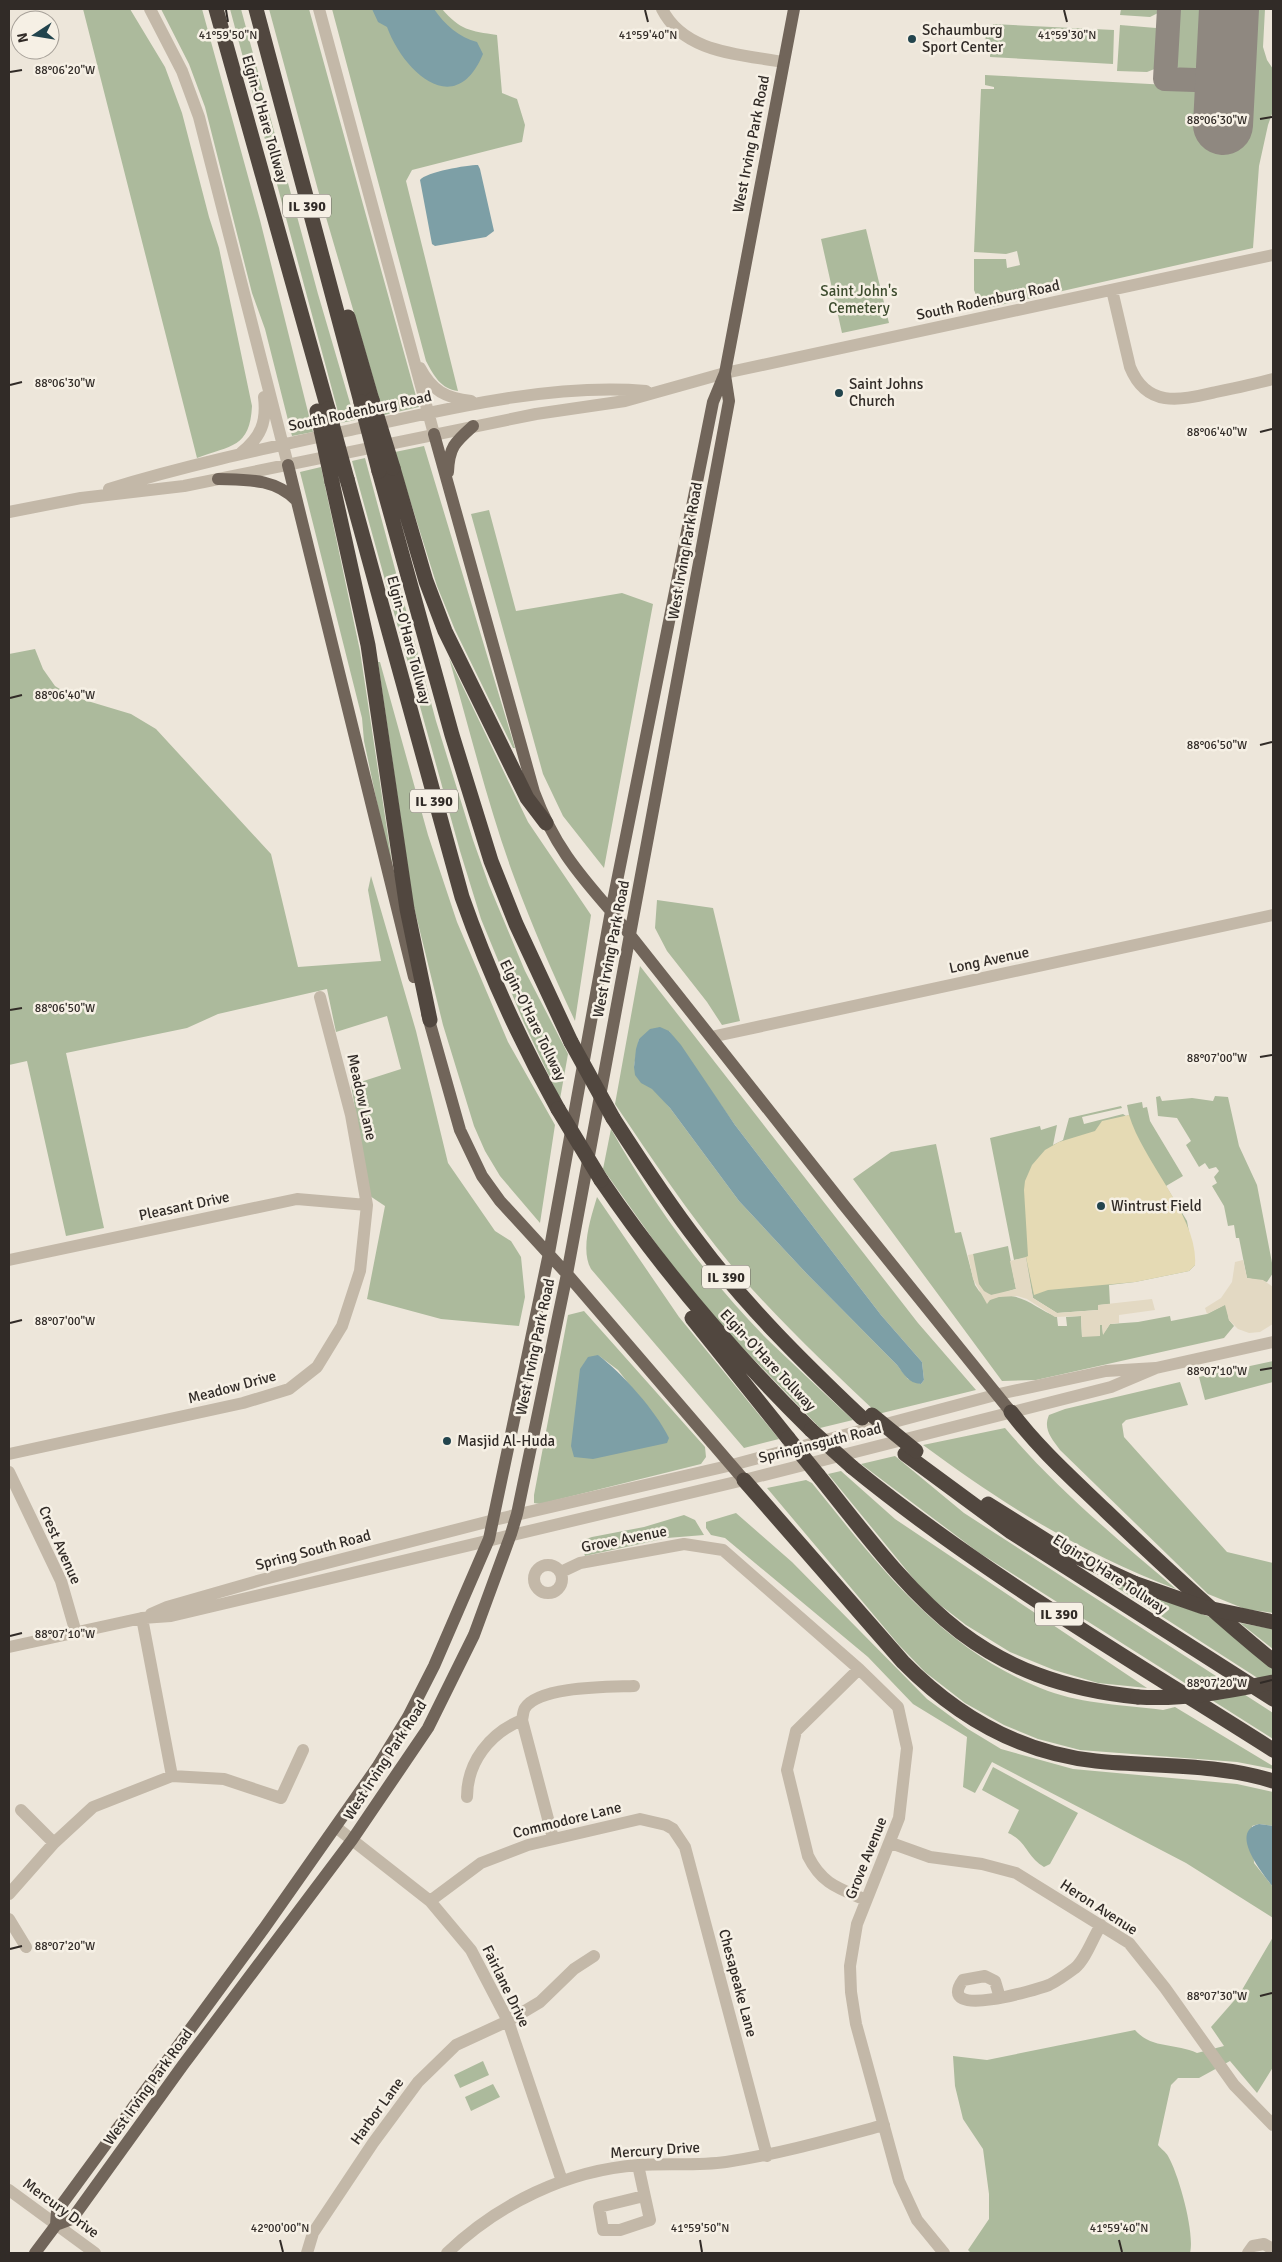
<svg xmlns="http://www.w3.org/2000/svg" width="1282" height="2262" viewBox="0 0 1282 2262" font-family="Signika,sans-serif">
<rect width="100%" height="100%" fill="#ede6da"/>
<path fill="#acba9c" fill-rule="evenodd" d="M83,9H130L165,67L182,113L209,217L219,248L252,406C250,448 231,445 197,458Z
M161,9H202L260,220L313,432L292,436L265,329L252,293L205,107L189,64Z
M230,9H241L318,294L355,420L341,423Z
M269,9H309L419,407L384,415L318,190Z
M332,9H442C460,30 470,31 497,35L502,93L517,99L525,125L522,142L412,170L406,181L458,391C441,389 434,376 426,361Z
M1121,9H1161L1160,12L1150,17L1120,15Z
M1177,9H1209L1205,60L1192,71H1182L1174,64Z
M1250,9H1265L1263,47L1267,60L1273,69V111L1268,125L1259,166L1253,248L987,308L980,305L974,290V259H1006L1007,268L1020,265L1017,251L1006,254L974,252L981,89H994V87L985,85V75L1205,87L1203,128L1243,130Z
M993,24L1114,30L1113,64L990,57V51H985L986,28H993Z
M1120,25L1156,28L1160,36L1157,68L1147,72L1117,71Z
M866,229L889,323L842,333L821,239Z
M424,446L515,748H513L455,630L437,586L395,452Z
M365,458L436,721L473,840L489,885L525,971L568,1054L560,1099L524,1023L481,919L460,851L352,461Z
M321,467L360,651L393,869H391L364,741L362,718L300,472Z
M489,510L516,611L622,593L653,604L604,868L563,816L543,774L471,514Z
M35,649L43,669L55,686L71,696L131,714L156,729L271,854L298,967L381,961L368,890L371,876L416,1031L448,1163L495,1231L511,1241L521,1257L525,1297L519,1326L441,1319L367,1299L385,1206L370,1196L351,1085L401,1069L387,1016L336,1032L327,989L218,1014L187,1028L66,1053L104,1228L66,1236L27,1061L9,1065V654Z
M449,658L528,822L591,915L575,1021C553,974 532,926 514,877C488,806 470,731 449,658Z
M378,662H380L428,835L457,922L508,1042L555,1125L540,1223L500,1176L485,1151L474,1126L443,1025L413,903Z
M657,900L713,908L740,1021L722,1025L707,1002L667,951L655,928Z
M640,966L918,1323L976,1390L878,1414C827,1366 776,1318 731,1265C689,1214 652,1159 615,1104ZM669,1031L735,1125L881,1315L922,1362L924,1380L921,1384L908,1379L897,1365L807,1274L739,1201L670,1108L634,1066L639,1039Z
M1160,1096L1162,1101L1192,1098L1213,1101L1215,1096L1228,1097L1239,1146L1257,1185L1273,1268V1273L1267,1282L1247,1278L1239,1238H1236L1234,1225L1228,1226L1224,1206L1212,1186L1217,1183L1214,1177L1219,1171L1216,1167L1209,1169L1205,1163L1199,1167L1186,1145L1191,1141L1177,1118L1158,1116L1156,1097Z
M1142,1102L1143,1108L1147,1107L1150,1121L1183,1176L1166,1186L1187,1221L1195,1265L1189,1271L1135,1282L1109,1285L1110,1304L1099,1305L1098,1310L1057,1313L1033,1298L1025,1258L1014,1260L990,1138L1040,1126L1041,1130L1057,1125L1053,1145L1063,1140L1069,1118L1121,1106L1122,1108L1082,1117L1084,1124L1123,1114L1126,1116L1129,1115L1127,1105Z
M611,1129C653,1204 706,1277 767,1339C795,1366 824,1393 853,1420L820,1428L712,1316L670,1263L603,1169Z
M936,1144L955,1233L961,1232L975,1285L979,1291L989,1300C1018,1287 1033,1308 1057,1317L1058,1326H1067L1066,1317L1081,1316L1082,1337L1099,1325L1102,1324L1103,1334L1110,1324L1138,1322L1170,1316L1171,1321L1207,1314L1226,1304L1229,1320L1234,1326L1224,1338L1036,1380L1002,1381L853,1179L891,1152Z
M597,1197L679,1317L779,1439L744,1448L591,1269C580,1250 591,1217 597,1197Z
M1008,1246L1016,1289C1008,1291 1000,1295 992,1295C975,1295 974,1266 973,1254Z
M584,1311L705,1447L706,1457L701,1464L540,1504L534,1503V1495L568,1315ZM598,1355L618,1370L661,1425Z
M1273,1361V1382L1205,1400L1199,1377Z
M1180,1382L1188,1405L1126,1420L1122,1424L1124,1437L1227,1552L1273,1563V1613L1245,1609L1208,1594L1060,1450C1051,1438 1043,1429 1049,1415L1065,1409Z
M1005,1428C1056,1488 1116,1538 1176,1589C1079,1552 1006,1506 923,1445Z
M895,1456L964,1513L1273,1713V1739L978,1552L861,1464Z
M841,1471L895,1519L1147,1688L1098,1683L1054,1670L1010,1652L966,1625L926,1594L828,1474Z
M806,1480L812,1483C880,1567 942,1651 1048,1691C1084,1704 1125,1705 1163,1710L1175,1707L1273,1766V1769L1237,1762L1080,1750L1038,1739L1004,1725L965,1703L925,1672L899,1645L767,1488Z
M736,1513L792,1562L927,1699L968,1729L1001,1749L1073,1769L1237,1784L1273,1792V1826L1259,1824L1252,1826L1254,1863L1273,1887V1918L1186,1863L992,1762L975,1793L963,1787L967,1737L913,1704L868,1657L725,1538L711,1535L706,1528V1522Z
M684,1515L695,1520L704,1535L667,1538L585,1556L580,1541L592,1537L644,1527Z
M1102,1578L1210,1617L1273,1669V1688Z
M1240,1623L1273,1629V1649Z
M993,1767L1078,1813L1050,1864L1044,1867C1027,1858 1027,1841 1008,1833L1019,1810L982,1790Z
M1273,1937V2067L1257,2093L1230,2061L1199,2078H1178L1171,2085L1158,2145C1161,2149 1166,2152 1168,2156C1179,2175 1195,2233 1190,2253H971L968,2250L989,2219V2194L983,2149L963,2119L955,2086L953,2056L987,2060L1135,2030C1151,2049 1176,2043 1197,2053L1224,2046L1211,2027L1239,1995Z
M483,2061L489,2075L460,2088L454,2075Z
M493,2084L500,2097L471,2111L465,2097Z"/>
<path fill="#e5dab4" d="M1129,1115C1143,1162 1199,1218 1195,1265L1189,1271L1135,1282L1048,1290L1034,1295L1026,1257L1028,1256L1024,1190L1025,1181L1032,1165L1045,1150L1059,1142L1095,1131L1102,1121Z"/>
<path fill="#e3d9c3" d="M973,1254L979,1284L984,1291L991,1295L1016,1289L1010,1261L1026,1257L1033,1298L1057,1313L1098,1310V1305L1152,1299L1155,1310L1119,1315V1323L1110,1324L1103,1335L1102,1325H1100V1336L1082,1337L1081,1316L1055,1317L1027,1299L1017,1296L999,1297L990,1300L987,1304L973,1279L968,1255Z
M1243,1260L1247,1278L1263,1280L1273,1287V1324L1260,1332L1249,1333L1238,1329L1229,1320L1225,1305L1207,1314L1205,1308L1221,1298L1232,1282L1235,1262Z"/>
<path fill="#7d9fa6" d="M372,9H434C444,24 460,38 477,42L483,54C455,121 403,71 387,27L378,22Z
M478,165L480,169L494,231L486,237L435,246L432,244L420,180C426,172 467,165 478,165Z
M660,1027L669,1031L681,1045L735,1125L881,1315L922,1362L924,1380L921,1384C908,1383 904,1374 897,1365L807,1274L739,1201L670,1108L652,1089L641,1083L635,1075L634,1067L636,1049L639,1039L650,1029Z
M598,1355C622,1373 656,1411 669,1438L667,1443L593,1459L574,1457L571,1446L580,1369L588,1357Z
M1259,1824L1273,1826V1887C1263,1874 1228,1832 1259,1824Z"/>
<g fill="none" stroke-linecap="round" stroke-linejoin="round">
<path stroke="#8f8880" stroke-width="24" d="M1169,9L1165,79L1225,81"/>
<path stroke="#8f8880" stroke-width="60" d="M1223,125L1229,9"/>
<path stroke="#c3b8a8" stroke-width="12" d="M150,9L182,71L199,117L288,465
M319,9L434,434
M662,9C684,53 739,54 783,62
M1112,290L1130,367C1147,409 1181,400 1216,392C1235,388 1254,384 1273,379
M420,368C432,391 446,398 471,401
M241,453C261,437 267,422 264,397
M109,489C190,464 272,447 355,429C446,409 552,383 646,391
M9,512L81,498L184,486L536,414L625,401L725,373L1273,255
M711,1037L1273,915
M9,1260L297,1199L367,1205
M9,1454L243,1403L289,1389L317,1367L342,1326L360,1271L367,1205L351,1115L320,997
M9,1472L61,1581L76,1633
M534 1579a14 14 0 1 1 28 0a14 14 0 1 1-28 0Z
M561,1572L580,1563L684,1544L723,1550L859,1669L898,1707L907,1748L899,1818L857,1924L850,1966L851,1992L856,2024L899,2181L917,2220L944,2253
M151,1614L167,1607L261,1580L494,1520L732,1465L999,1394L1106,1371L1156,1368L1273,1342
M142,1618L172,1776
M9,1647L142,1618L171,1616L744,1480L1111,1387L1156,1368
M859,1669L796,1731L787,1770L808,1856C822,1884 838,1888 866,1900
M467,1797C467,1762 490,1733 522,1720
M21,1810L54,1843
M337,1828L430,1901L471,1950L508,2021L562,2181
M553,1838L522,1720C523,1716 523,1711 525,1708C539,1686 609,1687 634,1686
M891,1843L930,1857L982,1864L1016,1873L1129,1943L1165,1988L1234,2085L1273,2125
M9,1894L54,1843L93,1807L172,1776L224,1779L281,1798L303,1750
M430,1901L481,1863L528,1845L640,1819L666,1825L673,1829L685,1847L767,2156
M9,1919L26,1947
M1000,1998L995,1981L985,1976L963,1980C934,2021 1038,1989 1049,1985C1057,1981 1067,1974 1075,1968C1086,1959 1093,1937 1101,1925
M638,2165L650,2220L620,2230H603L599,2207L644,2196
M9,2190L95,2253
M307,2253L313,2233L373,2143L418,2082L456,2045L508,2021L540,2002L574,1969L594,1956
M447,2253C498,2204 567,2170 639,2165C667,2163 697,2166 726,2162C780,2154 832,2139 884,2125
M1248,2253L1253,2246L1264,2244L1271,2248L1273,2253"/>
<path stroke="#71655a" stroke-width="12" d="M434,434L534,792C553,843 576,871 611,911L843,1204L1011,1412
M288,465L414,977
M448,472C449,447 455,442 473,426
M218,479C247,480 274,478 296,500
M427,1013L460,1130L482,1176L500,1201L567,1274L744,1480
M56,2225L57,2211L265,1927L378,1766L408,1717L434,1666L489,1539L549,1253L611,911L713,402L725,373L794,9
M35,2253L56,2225L72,2219L183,2065L352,1840L428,1728L474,1635L511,1534L517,1514L567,1274L729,401L725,375"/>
<path stroke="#51473f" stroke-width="15" d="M216,9L328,409
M256,9L361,402
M348,317L372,400
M393,468L426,581L445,631L527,798L546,823
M379,471L452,735L491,861L516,924L571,1042
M347,479L462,897C488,971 520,1041 558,1109
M332,482L368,645L407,909L430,1020
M613,1118C640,1160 668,1203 699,1243C747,1307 804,1363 862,1418
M601,1180C663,1271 733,1353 811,1430
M692,1318L788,1438
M1011,1412C1039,1449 1073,1479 1106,1511C1160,1563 1215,1614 1273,1661
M905,1454L1011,1532L1273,1699
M852,1467C983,1574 1130,1659 1273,1750
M818,1475C915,1597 971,1680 1138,1697
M744,1480L903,1662C956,1716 1020,1753 1096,1761C1155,1767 1216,1763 1273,1781
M988,1504L1058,1548L1134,1583"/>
<path stroke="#51473f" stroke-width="15" d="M372,400L393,468
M361,402L379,471
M328,409L347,479
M317,411L332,482
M571,1042L613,1118
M558,1109L601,1180
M872,1415L916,1451
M811,1430L852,1467
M788,1438L818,1475
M1134,1583L1203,1607L1273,1622
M1138,1697C1185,1700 1228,1691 1273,1682"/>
</g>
<path fill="none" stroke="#312b27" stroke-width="2" d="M226,10L228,22M645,10L648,22M1064,10L1067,22M10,72L22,70M1260,119L1272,117M10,385L22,382M1260,432L1272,429M10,698L22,695M1260,745L1272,742M10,1010L22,1008M1260,1057L1272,1055M10,1323L22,1320M1260,1370L1272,1368M10,1636L22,1633M1260,1683L1272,1680M10,1949L22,1946M1260,1996L1272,1993M280,2240L283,2252M700,2240L702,2252M1119,2240L1122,2252"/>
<g fill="#22444d" stroke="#f6f0e5" stroke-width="2">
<circle cx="912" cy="39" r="5"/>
<circle cx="839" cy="393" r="5"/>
<circle cx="1101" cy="1206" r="5"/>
<circle cx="447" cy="1441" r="5"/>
</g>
<g text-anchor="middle" stroke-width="5" stroke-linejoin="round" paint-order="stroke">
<g fill="#f6f0e5" stroke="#6c6660" stroke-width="1">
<rect x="283" y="194.5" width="48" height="23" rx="4"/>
<rect x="410" y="789.5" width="48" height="23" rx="4"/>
<rect x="702" y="1265.5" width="48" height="23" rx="4"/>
<rect x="1035" y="1602.5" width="48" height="23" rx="4"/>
</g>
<g font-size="14" font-weight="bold" fill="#312b27">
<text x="307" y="211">IL 390</text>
<text x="434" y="806">IL 390</text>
<text x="726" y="1282">IL 390</text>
<text x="1059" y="1619">IL 390</text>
</g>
<g font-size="15" fill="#312b27" stroke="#f6f0e5" text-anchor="start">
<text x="922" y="35">Schaumburg<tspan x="922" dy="17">Sport Center</tspan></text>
<text x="849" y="389">Saint Johns<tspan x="849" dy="17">Church</tspan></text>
<text x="1111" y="1211">Wintrust Field</text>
<text x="457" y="1446">Masjid Al-Huda</text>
</g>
<g font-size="15" fill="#312b27" stroke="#f6f0e5">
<text transform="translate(265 119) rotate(74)" y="5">Elgin-O'Hare Tollway</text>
<text transform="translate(751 144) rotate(-79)" y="5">West Irving Park Road</text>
<text transform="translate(988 300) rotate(-12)" y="5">South Rodenburg Road</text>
<text transform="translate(360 411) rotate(-12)" y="5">South Rodenburg Road</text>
<text transform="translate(685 551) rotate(-80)" y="5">West Irving Park Road</text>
<text transform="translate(409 640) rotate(75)" y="5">Elgin-O'Hare Tollway</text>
<text transform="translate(611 949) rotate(-79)" y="5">West Irving Park Road</text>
<text transform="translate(989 960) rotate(-12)" y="5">Long Avenue</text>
<text transform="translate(533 1020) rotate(64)" y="5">Elgin-O'Hare Tollway</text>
<text transform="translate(362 1097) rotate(77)" y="5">Meadow Lane</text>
<text transform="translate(184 1206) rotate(-12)" y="5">Pleasant Drive</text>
<text transform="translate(535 1347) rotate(-78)" y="5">West Irving Park Road</text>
<text transform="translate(768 1360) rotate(47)" y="5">Elgin-O'Hare Tollway</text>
<text transform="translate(232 1387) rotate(-15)" y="5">Meadow Drive</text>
<text transform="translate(820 1443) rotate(-14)" y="5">Springinsguth Road</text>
<text transform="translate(624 1539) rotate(-11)" y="5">Grove Avenue</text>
<text transform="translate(60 1545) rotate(66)" y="5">Crest Avenue</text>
<text transform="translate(313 1550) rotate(-15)" y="5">Spring South Road</text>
<text transform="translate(1110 1574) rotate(33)" y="5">Elgin-O'Hare Tollway</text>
<text transform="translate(385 1760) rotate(-57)" y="5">West Irving Park Road</text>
<text transform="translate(567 1820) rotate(-14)" y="5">Commodore Lane</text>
<text transform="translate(866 1858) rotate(-68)" y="5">Grove Avenue</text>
<text transform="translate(1099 1907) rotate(33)" y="5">Heron Avenue</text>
<text transform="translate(738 1983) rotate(75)" y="5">Chesapeake Lane</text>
<text transform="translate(506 1986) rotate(64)" y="5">Fairlane Drive</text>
<text transform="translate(148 2087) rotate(-54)" y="5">West Irving Park Road</text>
<text transform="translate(377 2111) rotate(-54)" y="5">Harbor Lane</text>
<text transform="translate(655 2150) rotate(-4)" y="5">Mercury Drive</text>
<text transform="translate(61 2208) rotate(36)" y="5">Mercury Drive</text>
</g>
<g font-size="15" fill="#3d4c2e" stroke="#f6f0e5">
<text x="859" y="296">Saint John's<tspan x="859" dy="17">Cemetery</tspan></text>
</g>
</g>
<g font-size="12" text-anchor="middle" fill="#312b27" stroke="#f6f0e5" stroke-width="5" stroke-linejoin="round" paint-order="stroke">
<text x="228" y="39">41°59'50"N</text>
<text x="648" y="39">41°59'40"N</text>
<text x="1067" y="39">41°59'30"N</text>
<text x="65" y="74">88°06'20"W</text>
<text x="1217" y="124">88°06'30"W</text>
<text x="65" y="387">88°06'30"W</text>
<text x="1217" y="436">88°06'40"W</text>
<text x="65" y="699">88°06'40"W</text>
<text x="1217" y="749">88°06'50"W</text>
<text x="65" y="1012">88°06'50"W</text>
<text x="1217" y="1062">88°07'00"W</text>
<text x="65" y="1325">88°07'00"W</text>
<text x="1217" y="1375">88°07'10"W</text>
<text x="65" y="1638">88°07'10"W</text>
<text x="1217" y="1687">88°07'20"W</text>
<text x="65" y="1950">88°07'20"W</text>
<text x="1217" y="2000">88°07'30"W</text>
<text x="280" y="2232">42°00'00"N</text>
<text x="700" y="2232">41°59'50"N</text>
<text x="1119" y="2232">41°59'40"N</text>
</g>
<rect width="1282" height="2262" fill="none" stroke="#312b27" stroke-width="20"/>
<g transform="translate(35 35) rotate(258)"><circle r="24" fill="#f6f0e5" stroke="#a7a199"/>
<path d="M0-4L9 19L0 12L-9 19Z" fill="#22444d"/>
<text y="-8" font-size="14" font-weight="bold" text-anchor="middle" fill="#312b27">N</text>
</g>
</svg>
